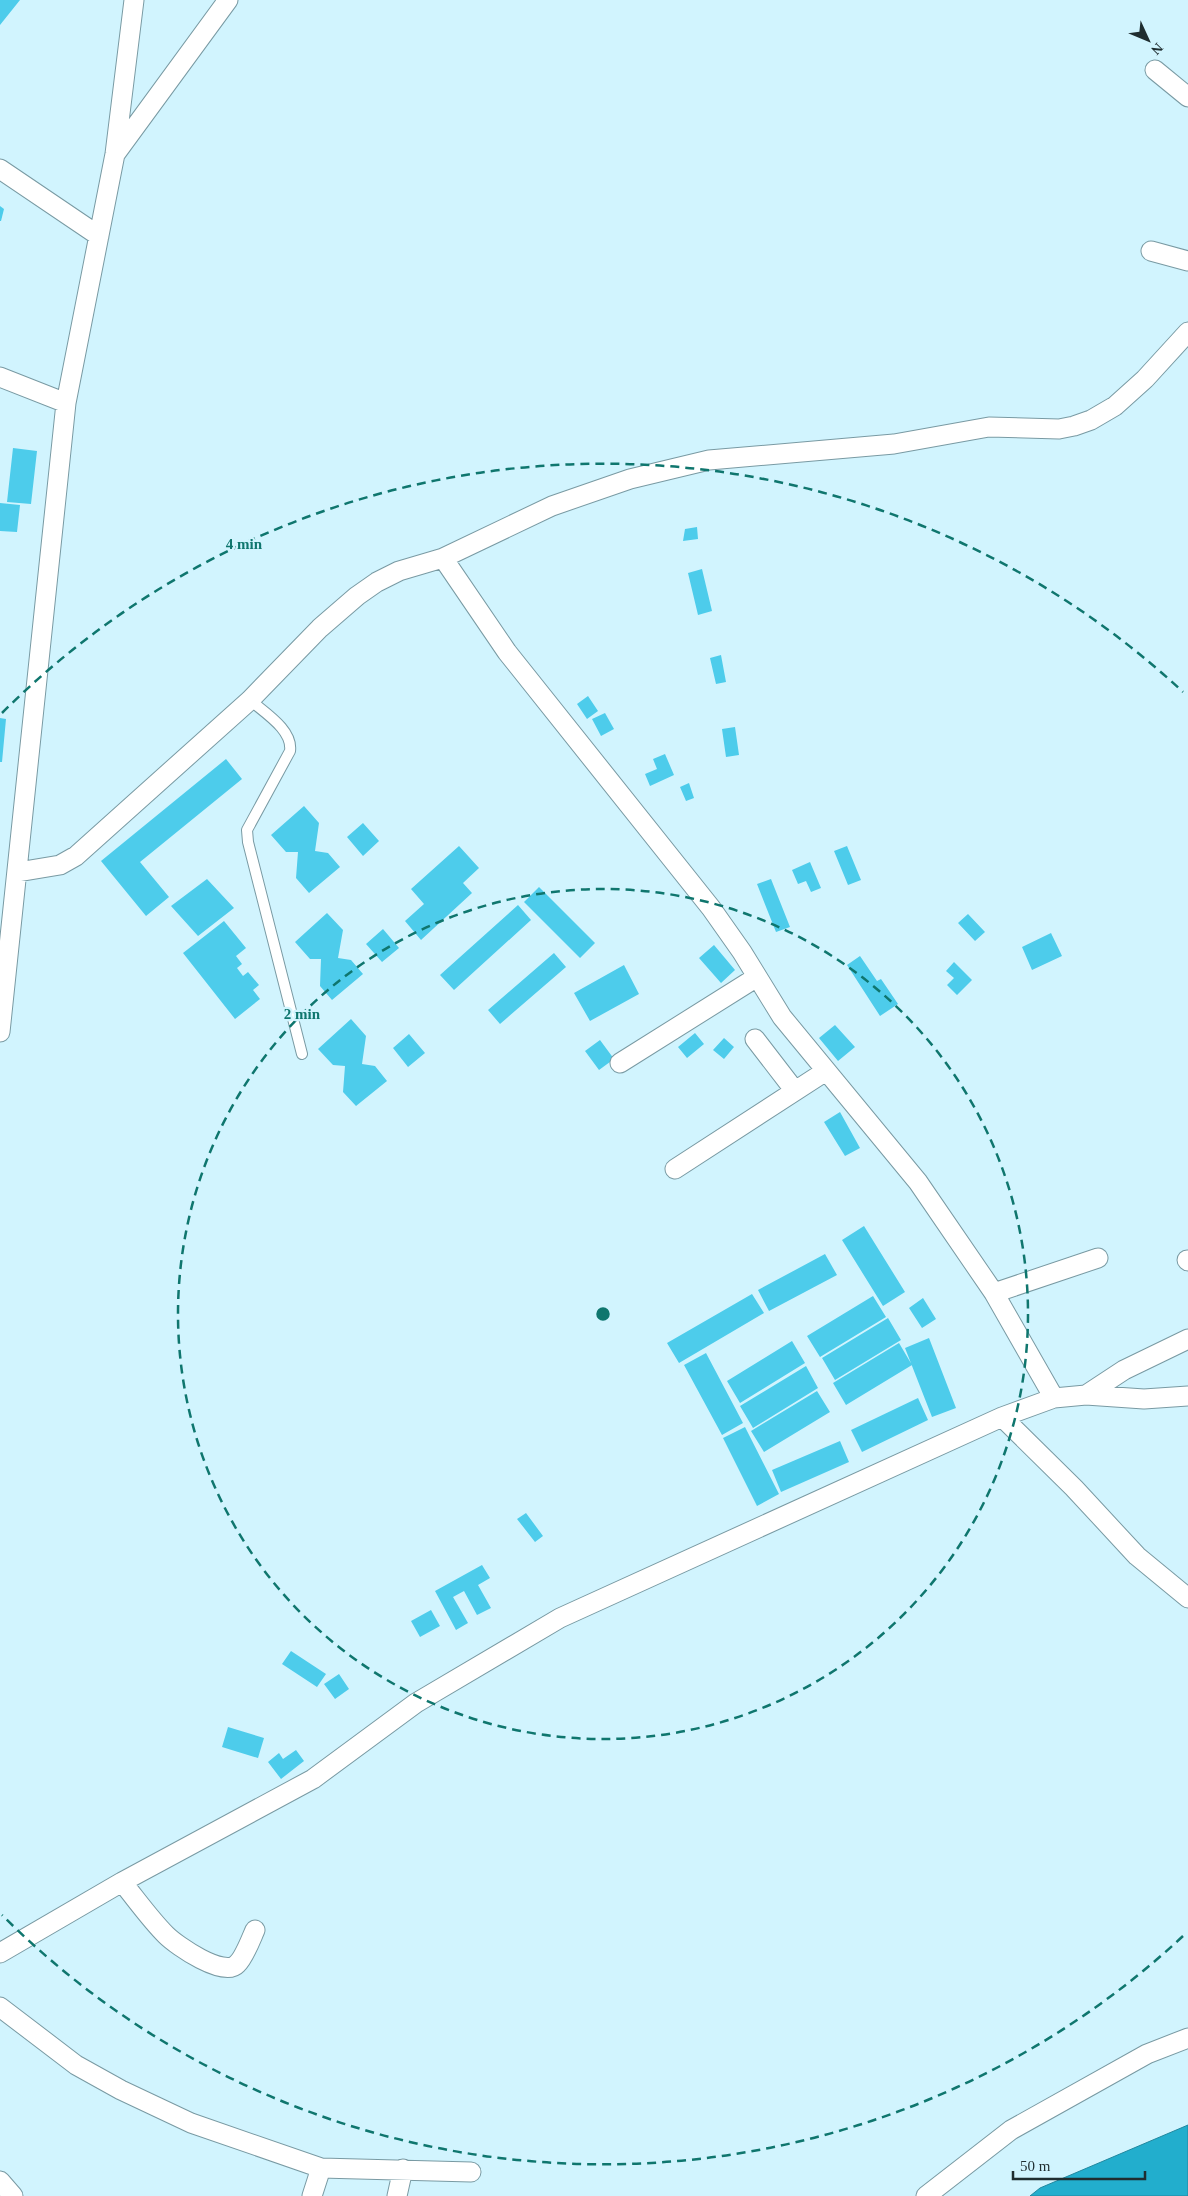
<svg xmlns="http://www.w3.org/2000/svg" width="1188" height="2196" viewBox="0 0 1188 2196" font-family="'Times New Roman',serif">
<rect width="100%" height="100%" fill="#d1f4fe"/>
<path fill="#22aecd" stroke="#21879e" d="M1188,2125V2196H1030L1040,2188Z"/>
<path fill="#4dcceb" d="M0,0H20L0,25Z
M0,206L4,209L1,221H0Z
M13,448L37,451L31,504L7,502Z
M0,503L20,505L17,532L0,531Z
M697,527L698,539L683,541L685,529Z
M702,569L712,611L698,615L688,573Z
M721,655L726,682L716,684L710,658Z
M588,696L598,711L587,719L577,704Z
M605,713L614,729L601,736L592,719Z
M0,718L6,719L2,762H0Z
M735,727L739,755L726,757L722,729Z
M665,754L674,775L650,786L645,774L657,769L653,759Z
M226,759L242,779L140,862L169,897L146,916L101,861Z
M689,783L694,798L686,801L680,787Z
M304,806L319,823L315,851L328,853L340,867L309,893L296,878L298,852H286L271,835Z
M363,823L379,841L363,856L347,837Z
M459,846L479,868L463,883L472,893L421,940L405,921L424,904L411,889Z
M847,846L861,880L848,885L834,851Z
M810,862L821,888L811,892L806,881L798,884L792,870Z
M207,879L234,908L198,936L171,906Z
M771,879L790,927L776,932L757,884Z
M539,887L595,943L580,958L524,902Z
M518,905L531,920L454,990L440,975Z
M327,913L343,930L338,958L351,960L363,974L332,1000L320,986L321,959H310L295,942Z
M968,914L985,932L975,941L958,923Z
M224,921L246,948L236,956L242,964L237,968L243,976L248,972L259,985L253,990L260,999L235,1019L183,953Z
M383,929L399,948L382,962L366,944Z
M1051,933L1062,956L1032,970L1022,947Z
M714,945L735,970L721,983L699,958Z
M554,953L566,967L500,1024L488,1010Z
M860,956L877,981L881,979L898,1004L880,1016L847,965Z
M954,962L972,980L957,995L947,985L954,978L946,971Z
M624,965L639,994L590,1021L574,993Z
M351,1019L366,1036L362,1064L375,1066L387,1081L356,1106L343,1092L345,1066L333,1065L318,1049Z
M835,1025L855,1047L838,1061L819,1038Z
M695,1033L704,1044L687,1058L678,1047Z
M409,1034L425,1053L408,1067L393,1048Z
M724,1038L734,1047L724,1059L713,1050Z
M600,1040L614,1059L599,1070L585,1051Z
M840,1112L860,1148L845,1156L824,1122Z
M864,1226L905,1292L883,1306L842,1240Z
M825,1254L837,1275L769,1311L758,1290Z
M752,1294L764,1313L679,1363L667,1343Z
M873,1296L886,1317L820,1357L807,1336Z
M923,1298L936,1319L922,1328L909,1308Z
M888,1318L901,1340L835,1380L822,1358Z
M929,1338L956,1408L932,1417L905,1348Z
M792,1341L805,1363L740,1403L727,1381Z
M899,1343L912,1365L846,1405L833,1383Z
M706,1353L743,1423L722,1435L684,1365Z
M806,1366L818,1388L753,1428L740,1406Z
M817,1391L830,1412L764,1452L751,1431Z
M918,1398L928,1420L862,1452L851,1430Z
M745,1427L779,1494L757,1506L723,1438Z
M840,1441L849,1462L781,1492L772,1470Z
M526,1513L543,1536L535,1542L517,1519Z
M482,1565L490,1578L478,1585L491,1608L477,1615L464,1591L453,1597L468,1623L456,1630L435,1591Z
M431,1610L440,1626L420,1637L411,1621Z
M291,1651L326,1674L317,1687L282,1664Z
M339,1674L349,1689L335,1699L324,1684Z
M228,1727L264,1738L258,1758L222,1747Z
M296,1750L304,1761L281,1779L268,1762L279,1753L283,1759Z"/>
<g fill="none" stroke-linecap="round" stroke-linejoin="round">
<g stroke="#799aa3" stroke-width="12">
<path id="service" d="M250,700C265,713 293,730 290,751L247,830L248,842L302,1054"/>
</g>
<g stroke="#799aa3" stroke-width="21">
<path id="minor" d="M1155,70L1188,97
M116,153L228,0
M0,169L99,236
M1151,251L1188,261
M0,377L66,403
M443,558L507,652L711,908L742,952L782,1017L918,1182L994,1293L1054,1398
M18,872L60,865L76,856L250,700L320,628L357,596L377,582L399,571L443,558L552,506L630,479L709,460L894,444L989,427L1059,429L1074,426L1091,420L1115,406L1145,379L1188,332
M0,1032L66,403L115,154L134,0
M755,1039L795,1091
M620,1063L757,977
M675,1169L826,1071
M1187,1260L1188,1261
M994,1293L1098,1258
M1086,1395L1124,1370L1188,1339
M1002,1417L1074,1488L1137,1556L1188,1598
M122,1882C136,1899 150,1919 166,1935C177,1946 224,1978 237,1964C244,1958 251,1939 255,1930
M0,1953L122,1882L313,1779L416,1703L560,1618L1002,1417L1054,1398L1086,1395L1144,1399L1188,1396
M0,2007L76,2065L121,2090L191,2123L321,2168L312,2196
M321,2168L471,2172
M0,2181L13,2196
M397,2196L403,2169
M926,2196L1011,2130L1147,2054L1188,2038"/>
</g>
<use href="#service" stroke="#fff" stroke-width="10"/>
<use href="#minor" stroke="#fff" stroke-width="19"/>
</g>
<g fill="none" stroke="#0f766e" stroke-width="2.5" stroke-dasharray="9 6">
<circle cx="603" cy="1314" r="425"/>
<path d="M1183 1936A850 850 0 0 1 2 1915M2 713A850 850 0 0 1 1183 692"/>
</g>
<circle cx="603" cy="1314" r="8" fill="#0f766e" stroke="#d1f4fe" stroke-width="2.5"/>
<g font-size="15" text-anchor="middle" font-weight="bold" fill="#0f766e" stroke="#d1f4fe" stroke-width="4.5" stroke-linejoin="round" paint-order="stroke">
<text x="244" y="549">4 min</text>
<text x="302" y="1019">2 min</text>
</g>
<g transform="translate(1148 40) rotate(134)" stroke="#d1f4fe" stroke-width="4" paint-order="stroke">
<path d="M0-4L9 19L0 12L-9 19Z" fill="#1f2d30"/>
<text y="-8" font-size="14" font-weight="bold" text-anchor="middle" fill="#1f2d30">N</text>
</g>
<path d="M1013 2171v8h132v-8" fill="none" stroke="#1f2d30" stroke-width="2.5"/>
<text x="1020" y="2171" font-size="15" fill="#1f2d30" stroke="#d1f4fe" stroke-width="4" paint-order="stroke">50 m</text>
</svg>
